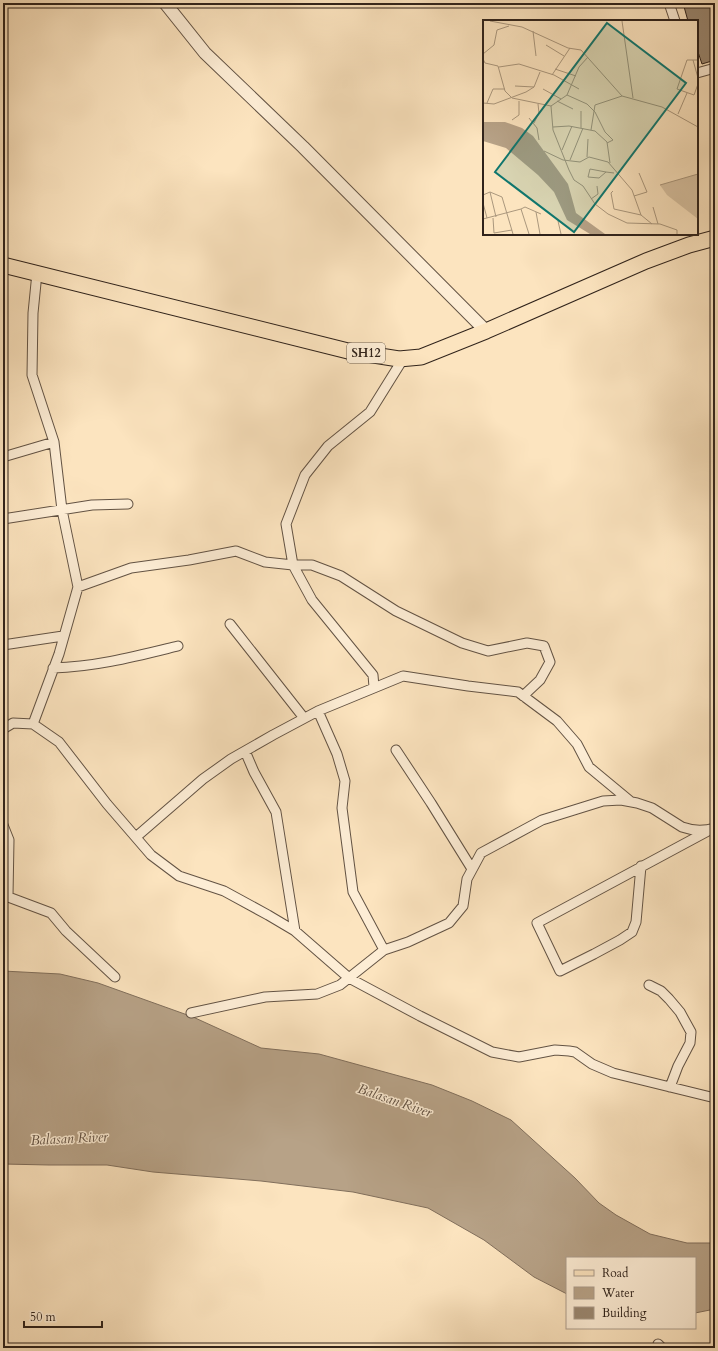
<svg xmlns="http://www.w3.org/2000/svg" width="718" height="1351" viewBox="0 0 718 1351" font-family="Cardo,serif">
<rect width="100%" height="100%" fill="#fce4bf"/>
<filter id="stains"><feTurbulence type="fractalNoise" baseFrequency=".005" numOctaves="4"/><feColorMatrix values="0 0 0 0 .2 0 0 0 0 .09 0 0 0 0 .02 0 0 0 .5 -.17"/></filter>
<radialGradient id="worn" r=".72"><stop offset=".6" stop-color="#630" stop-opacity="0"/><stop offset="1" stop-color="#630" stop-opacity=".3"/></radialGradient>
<path fill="#b7a287" stroke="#816f5c" d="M3,971L60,974L98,983L193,1017L261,1048L319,1054L432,1085L472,1101L511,1120L575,1178L599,1203L616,1215L650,1234L687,1243H715V1309L695,1313V1258H567V1294L534,1277L484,1240L428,1208L353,1192L261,1181L153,1172L107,1165H49L3,1164Z"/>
<path fill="#9a8770" stroke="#30231b" d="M683,3H715V60L702,64L697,49V21H688Z"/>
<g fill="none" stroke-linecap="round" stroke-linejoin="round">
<g stroke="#635344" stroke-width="11">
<path id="minor" d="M669,3L675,21
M697,73L715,68
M3,457L54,442
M3,519L92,505L128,504
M78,587L131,568L189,560L236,551L265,562L293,565H312L341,576L396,611L462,643L488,651L527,643L544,646L550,662L540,680L523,696
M230,624L304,718
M3,645L63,636
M53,668C96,667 137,656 178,646
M374,687L373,675L312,600L293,565L286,524L305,475L328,446L370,412L403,359
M318,711L337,754L345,781L342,808L353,892L384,950
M33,724L59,654L78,587L62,510L54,442L32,375L33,313L37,273
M3,729L13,723L33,724L59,742L107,804L151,855L179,876L224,891L268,915L295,931L349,978L420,1016L492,1052L519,1057L555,1050L569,1051L575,1052L592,1064L613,1073L715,1098
M396,750L431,803L472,869
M245,751L254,772L276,812L295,931
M3,825L9,840L8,896
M136,837L203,779L231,759L273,735L318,711L403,676L468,686L518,692L557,721L577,744L589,767L630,801
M641,866L636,922L632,932L620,940L594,954L560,971L537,923L708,831
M3,895L51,913L66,931L115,977
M649,985L661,991L669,999L680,1012L691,1032L690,1043L678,1066L670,1087
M191,1013L265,997L317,994L340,985L384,950L408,942L449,923L463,906L467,879L481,853L542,820L603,801L621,800L637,803L652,808L682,827C693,831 704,831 715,828
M658,1344L662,1348"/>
</g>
<g stroke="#635344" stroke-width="14">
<path id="tertiary" d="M165,3L205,53L303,147L486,331"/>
</g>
<g stroke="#30231b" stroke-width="17">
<path id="primary" d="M3,265L348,351L399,359L421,357L486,331L646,261L689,245L715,238"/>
</g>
<use href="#minor" stroke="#fdedd5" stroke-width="9"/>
<use href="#tertiary" stroke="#fdedd5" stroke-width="12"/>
<use href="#primary" stroke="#fce4bf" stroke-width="15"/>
</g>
<g text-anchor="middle" stroke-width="3" stroke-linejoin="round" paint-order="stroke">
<rect fill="#fdedd5" stroke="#6e6053" stroke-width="1" x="347" y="343" width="38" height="20" rx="3"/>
<g font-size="12" font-weight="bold" fill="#30231b">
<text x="366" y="357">SH12</text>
</g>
<g font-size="14" font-style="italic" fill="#5f4f41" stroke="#fdedd5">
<text transform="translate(395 1100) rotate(19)" y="5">Balasan River</text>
<text transform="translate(69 1138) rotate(-3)" y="5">Balasan River</text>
</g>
</g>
<g transform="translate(483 20)">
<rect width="215" height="215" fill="#fce4bf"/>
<path d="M215,154V199L184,175L177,165Z" fill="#d9c3a3"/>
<path d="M0,102H22L39,108L50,116L85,164L93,193L122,214H107L84,200L71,172L55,155L23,128L0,121Z" fill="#b7a287"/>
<path fill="none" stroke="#aa977d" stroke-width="1" d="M7,1L39,7L85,28L98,30L139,76L179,87L215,107M139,1L150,78M50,11L53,36M63,25L81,36M0,34L11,25L14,10L26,6M0,39L2,43L15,46L22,71L29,78L68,86L70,110L86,150L91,160L100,166L112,184L125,194L144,203L177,204L194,210V214M210,40L215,58M215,40H204L194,69L211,75L215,64M16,47L36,44L71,55L96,69M72,49L93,56M69,55L87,28M32,66L51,67M60,69L78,79M84,75L104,84L112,92L122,112L130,120L124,123M74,81L90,89M0,83L11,84L43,72L51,67L57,52M4,83L10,69H22M68,86L84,75L96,47L105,37M98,91V108M195,94L204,73M46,98L54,108L56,120M29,100L36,95V81M51,103L56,93L55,84M70,107L86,106L112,111L124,122L127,143M108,110L112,85L139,76M79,130L89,106M61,131L80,140L97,142L106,137L125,142L149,170L158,195M104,137L105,119M87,140L100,108M123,152L116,158L105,157L107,149L123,152L131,153M177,165L215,154M130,171L128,173L131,189L158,195L169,204M7,172L13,197M0,175L7,172L19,177L30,214M151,176L164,172L156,153M108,179L115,174L114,166M0,183L4,198M170,187L175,204M38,189L42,187L58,194M53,192L57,214M10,198L11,213M0,199L38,189L46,214M75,201L78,214M11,213L29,210"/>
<path fill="#0f766e" fill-opacity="0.15" stroke="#0f766e" stroke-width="2" d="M124,3L203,63L91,212L12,152Z"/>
<rect width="215" height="215" fill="none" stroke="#30231b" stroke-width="2"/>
</g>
<rect width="718" height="1351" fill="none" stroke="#fce4bf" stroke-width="16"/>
<rect x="4" y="4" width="710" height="1343" fill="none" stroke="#30231b" stroke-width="2"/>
<rect x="8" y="8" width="702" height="1335" fill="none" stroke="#30231b"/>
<rect x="566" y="1257" width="130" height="72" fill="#fdedd5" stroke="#ab9c8b"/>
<rect x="574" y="1270" width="20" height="6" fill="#fce4bf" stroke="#ab9c8b"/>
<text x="602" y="1277" font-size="12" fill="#30231b">Road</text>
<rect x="574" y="1287" width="20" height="12" fill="#b7a287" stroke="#ab9c8b"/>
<text x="602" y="1297" font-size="12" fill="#30231b">Water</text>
<rect x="574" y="1307" width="20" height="12" fill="#9a8770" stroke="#ab9c8b"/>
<text x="602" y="1317" font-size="12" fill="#30231b">Building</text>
<path d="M24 1321v6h78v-6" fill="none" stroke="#30231b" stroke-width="2"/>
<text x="30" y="1321" font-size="12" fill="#30231b" stroke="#fdedd5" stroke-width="3" paint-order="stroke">50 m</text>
<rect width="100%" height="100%" filter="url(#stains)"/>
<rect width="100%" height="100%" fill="url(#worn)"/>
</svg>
